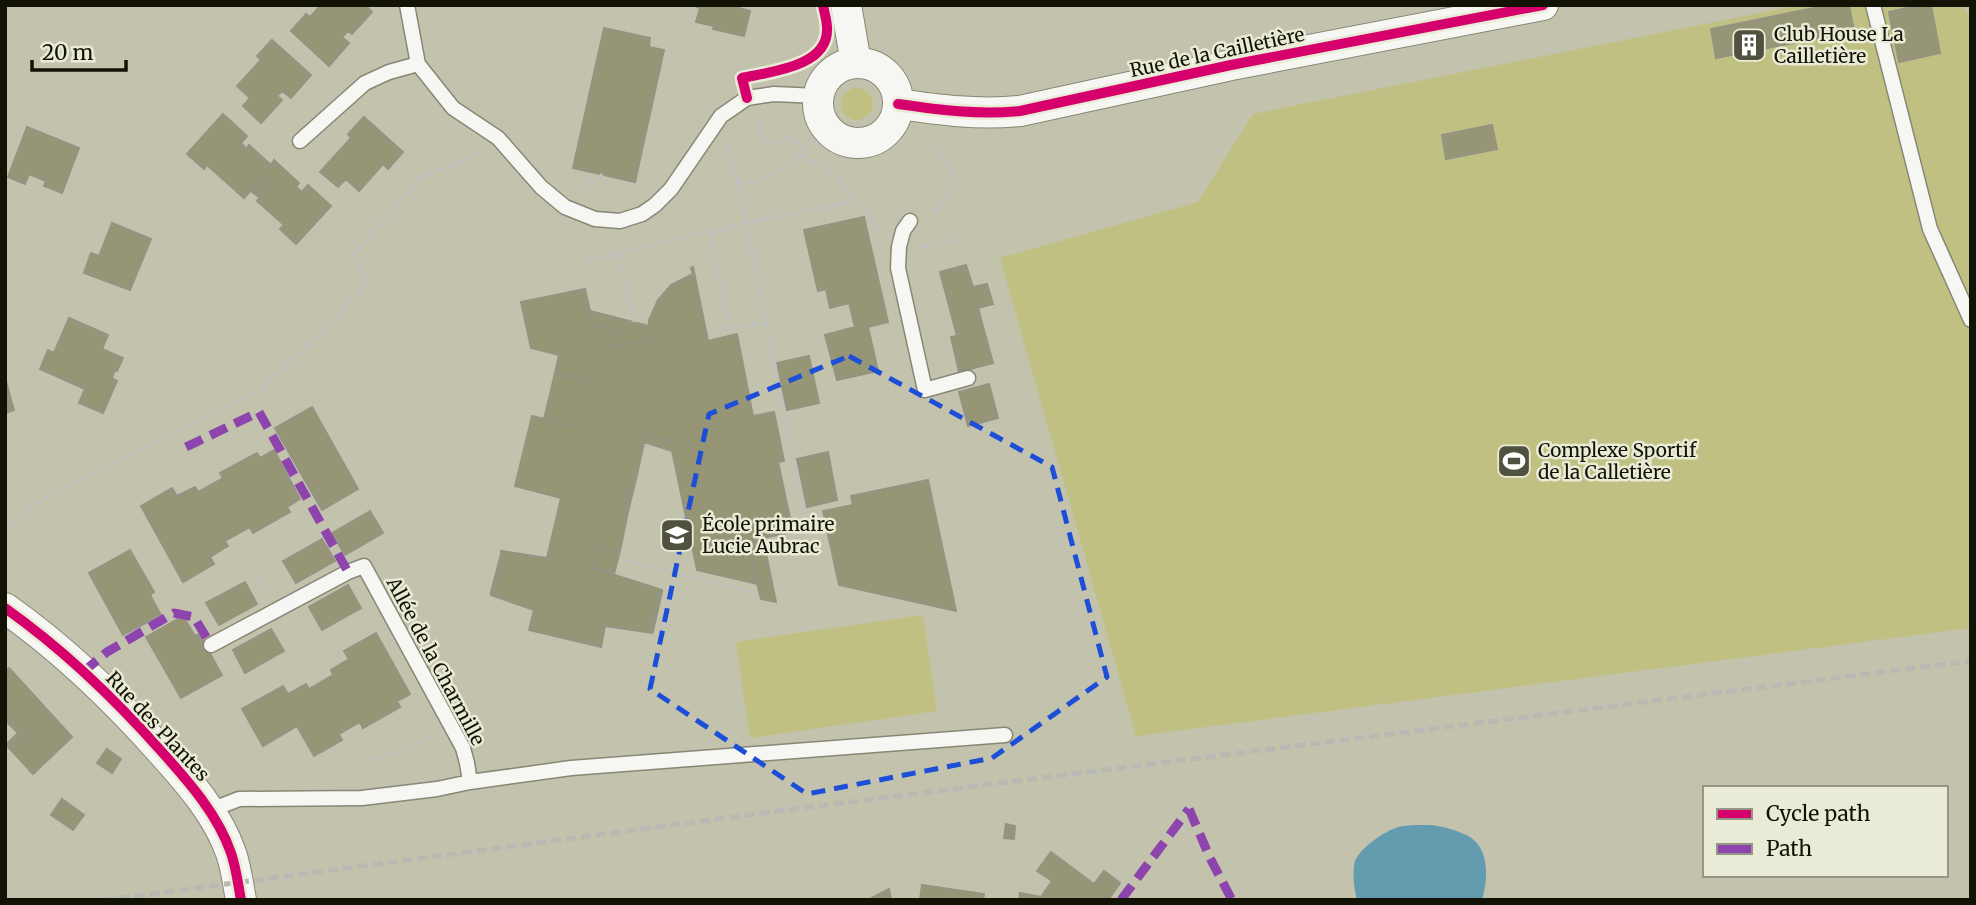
<svg xmlns="http://www.w3.org/2000/svg" width="1976" height="905" viewBox="0 0 1976 905" font-family="Merriweather,serif">
<rect width="100%" height="100%" fill="#c3c3ad"/>
<path fill="#c0c083" d="M1800,5H1962L1971,21V628L1136,736L1000,258L1198,202L1253,114Z
M841 104a16 16 0 1 1 32 0a16 16 0 1 1-32 0Z
M923,615L937,711L750,738L736,642Z"/>
<path fill="#629cae" d="M1426,825C1436,825 1444,827 1454,830C1459,832 1465,834 1470,837C1490,850 1488,880 1482,900H1357C1354,889 1352,872 1355,861C1360,848 1385,831 1398,827C1407,825 1417,825 1426,825Z"/>
<path fill="#969677" stroke="#949484" stroke-width="2" d="M321,5H365L372,12L352,34L348,31L342,37L349,43L329,66L291,31L306,14L310,17Z
M697,5H739V8L750,11L744,36L713,29L714,26L696,22L700,8L697,7Z
M1829,5H1849L1854,31L1716,58L1711,29Z
M1920,5H1931L1940,53L1899,62L1889,12Z
M604,28L650,38L649,47L664,50L635,182L573,168Z
M272,40L311,75L291,98L282,91L277,96L282,100L261,123L243,106L250,98L237,86L261,60L257,56Z
M223,114L247,136L241,143L246,149L249,145L271,165L274,160L299,183L296,187L302,192L308,185L331,206L296,244L280,229L284,225L257,201L270,186L262,178L244,198L207,165L204,169L187,154Z
M364,117L403,152L388,169L383,164L359,191L346,179L338,187L320,172L351,138L348,134Z
M1492,125L1497,149L1446,159L1442,135Z
M27,127L79,148L62,193L44,186L46,181L29,174L25,184L8,177Z
M262,178L270,186L260,198L251,191Z
M864,217L888,322L868,327L878,371L837,380L825,335L855,327L849,303L830,308L826,289L818,291L804,230Z
M112,223L151,239L130,290L84,273L91,253L99,256Z
M966,265L973,287L987,284L993,304L978,308L993,363L959,372L951,337L957,336L940,272Z
M693,267L708,341L737,334L753,416L774,412L784,461L778,462L793,532L749,541L757,584L697,570L670,441L646,434L637,475L631,473L623,511L628,512L620,551L598,546L593,568L662,590V592H658L650,629L653,631L652,633L605,626L601,647L529,630L534,610L491,595V592L495,593L503,555L501,554V551L547,558L561,498L515,486L532,416L579,427L590,381L555,373L559,355L531,348L521,302L585,289L593,324L619,331L615,347L648,340L649,320L658,300L671,285L693,274L691,268Z
M590,311L649,326L648,340L615,347L619,331L593,324Z
M69,318L108,335L102,349L123,358L117,371L115,370L112,378L117,381L103,413L79,403L85,389L40,369L48,350L54,353Z
M809,356L819,403L787,410L777,363Z
M555,373L590,381L579,427L544,419Z
M5,377L11,400L5,402Z
M989,384L998,418L968,426L959,392Z
M11,400L14,410L5,413V402Z
M312,407L358,489L322,510L275,428Z
M646,434L670,441L672,451L644,442Z
M274,450L300,499L287,507L290,512L253,533L250,527L225,541L228,546L210,557L214,564L183,582L141,506L172,488L177,496L195,487L198,492L223,478L220,473L257,453L260,458Z
M828,452L837,500L807,507L797,459Z
M631,473L637,475L628,512L623,511Z
M928,480L956,611L839,585L823,511L853,505L851,496Z
M370,511L383,533L345,555L332,533Z
M322,539L335,561L296,583L283,561Z
M763,539L776,602L761,599L757,584L749,541Z
M598,546L620,551L614,574L593,568Z
M130,550L154,592L150,595L161,615L123,635L89,573Z
M501,554L503,555L495,593L491,592Z
M245,582L257,604L219,625L206,603Z
M348,585L361,608L322,630L309,607Z
M658,592H662L653,631L650,629Z
M183,616L195,636L199,634L222,675L181,698L146,637Z
M271,629L284,651L245,673L233,650Z
M376,633L410,694L397,701L400,707L363,728L360,722L339,734L342,740L314,756L297,726L263,746L242,709L283,686L288,694L306,684L309,689L333,675L331,670L349,659L344,651Z
M9,668L72,737L33,774L11,750L27,735L5,712V671Z
M5,712L27,735L11,750L6,745L18,733L5,720Z
M107,749L121,759L112,773L97,763Z
M62,799L84,815L73,830L51,815Z
M1006,824L1015,826L1014,839L1004,838Z
M1051,852L1094,884L1104,871L1120,883L1108,900H1019L1020,893L1041,897L1052,881L1037,871Z
M922,885L984,894L983,900H920Z
M889,889L891,900H868Z"/>
<g fill="none" stroke-linecap="round" stroke-linejoin="round">
<g stroke="#878776" stroke-width="17">
<path id="lane" d="M407,5L418,64L453,108L498,138L541,187L565,207L595,219L620,221L642,214L655,205L671,189L721,116L747,98L774,94L818,96
M1873,5L1930,229L1971,320
M300,141L365,83L389,72L418,64
M910,221L903,231L899,247L898,268L925,390L968,378
M211,645L348,572L364,566L463,748L467,763L470,782
M208,811L239,799L362,798L437,789L470,782L571,768L1005,735"/>
</g>
<g stroke="#878776" stroke-width="32">
<path id="street" d="M846,5L856,63
M818 103a40 40 0 1 1 80 0a40 40 0 1 1-80 0Z
M898,104C940,110 977,115 1020,111L1231,65L1543,5
M5,608C63,649 115,699 162,752C189,782 218,815 231,853C236,867 238,884 241,900"/>
</g>
<path stroke="#c0c0ba" stroke-width="4.5" stroke-dasharray="7 3.5" stroke-linecap="butt" d="M757,120L762,134L769,143L778,142L790,138L807,149
M932,145C960,164 959,192 934,213
M727,146L739,185L806,526
M801,154L828,169L839,179L854,201L868,215L880,231
M739,185C772,177 791,165 815,140
M579,189L603,175
M710,232L730,329
M922,248L965,238
M618,254L635,322
M587,261L746,223L854,201
M711,333L765,322
M5,533L10,525L51,493L260,391L300,354L368,281L354,254L420,178L481,153
M623,560L757,593
M259,578L266,592
M662,637L677,573
M365,760C388,759 412,747 432,736"/>
<use href="#lane" stroke="#f6f6f3" stroke-width="14"/>
<use href="#street" stroke="#f6f6f3" stroke-width="30"/>
<path stroke="#b9b9b3" stroke-width="5" stroke-dasharray="10 5" stroke-linecap="butt" d="M105,900L794,809L1971,661"/>
<path stroke="#8e44ad" stroke-width="9" stroke-dasharray="18 9" stroke-linecap="butt" d="M186,447L259,412L348,572
M83,672L107,652L174,613L194,617L211,645
M1189,809L1210,858L1232,900
M1121,900L1189,809"/>
<g stroke="#eaebd7" stroke-width="15">
<path id="cycleway" d="M747,98L742,78C769,72 829,67 827,28C827,20 824,12 823,5
M898,104C940,110 977,115 1020,111L1231,65L1543,5
M5,608C63,649 115,699 162,752C189,782 218,815 231,853C236,867 238,884 241,900"/>
</g>
<use href="#cycleway" stroke="#d6006c" stroke-width="10"/>
</g>
<path fill="none" stroke="#1d4ed8" stroke-width="5" stroke-dasharray="14 9" stroke-linejoin="round" d="M849,356L1052,467L1107,677L992,758L807,794L650,689L709,414Z"/>
<defs>
<g id="building-square" transform="scale(1.75)"><rect x="-9" y="-9" width="18" height="18" rx="4" fill="#515140" stroke="#eaebd7"/><path d="M-4-6H4V6H1V3H-1V6H-4ZM-2.5-4.3h1.7v1.8h-1.7ZM.8-4.3h1.7v1.8H.8ZM-2.5-1h1.7V.8h-1.7ZM.8-1h1.7V.8H.8Z" fill="#fff"/></g>
<g id="stadium-square" transform="scale(1.75)"><rect x="-9" y="-9" width="18" height="18" rx="4" fill="#515140" stroke="#eaebd7"/><path d="M0-5a6.5 5 0 1 0 0 10a6.5 5 0 1 0 0-10ZM-3.5-1.8h7v3.6h-7Z" fill="#fff"/></g>
<g id="school-square" transform="scale(1.75)"><rect x="-9" y="-9" width="18" height="18" rx="4" fill="#515140" stroke="#eaebd7"/><path d="M0-5L7-2L0 1L-7-2ZM-4 1L0 2.5L4 1V4Q0 6-4 4Z" fill="#fff"/></g>
</defs>
<g fill-rule="evenodd">
<use href="#building-square" x="1749" y="45"/>
<use href="#stadium-square" x="1514" y="461"/>
<use href="#school-square" x="677" y="535"/>
</g>
<g text-anchor="middle" stroke-width="5" stroke-linejoin="round" paint-order="stroke">
<g font-size="19" fill="#131305" stroke="#eaebd7" text-anchor="start">
<text x="1774" y="41">Club House La<tspan x="1774" dy="22">Cailletière</tspan></text>
<text x="1538" y="457">Complexe Sportif<tspan x="1538" dy="22">de la Calletière</tspan></text>
<text x="702" y="531">École primaire<tspan x="702" dy="22">Lucie Aubrac</tspan></text>
</g>
<g font-size="19" fill="#131305" stroke="#eaebd7">
<text transform="translate(1217 52) rotate(-12)" y="7">Rue de la Cailletière</text>
<text transform="translate(436 661) rotate(62)" y="7">Allée de la Charmille</text>
<text transform="translate(158 726) rotate(47)" y="7">Rue des Plantes</text>
</g>
</g>
<rect width="1976" height="905" fill="none" stroke="#131305" stroke-width="14"/>
<rect x="1703" y="786" width="245" height="91" fill="#eaebd7" stroke="#949583" stroke-width="2"/>
<rect x="1717" y="809" width="35" height="10" fill="#d6006c" stroke="#949583" stroke-width="2"/>
<text x="1766" y="821" font-size="21" fill="#131305">Cycle path</text>
<rect x="1717" y="844" width="35" height="10" fill="#8e44ad" stroke="#949583" stroke-width="2"/>
<text x="1766" y="856" font-size="21" fill="#131305">Path</text>
<path d="M32 60v10h94v-10" fill="none" stroke="#131305" stroke-width="3.5"/>
<text x="42" y="60" font-size="21" fill="#131305" stroke="#eaebd7" stroke-width="5" paint-order="stroke">20 m</text>
</svg>
